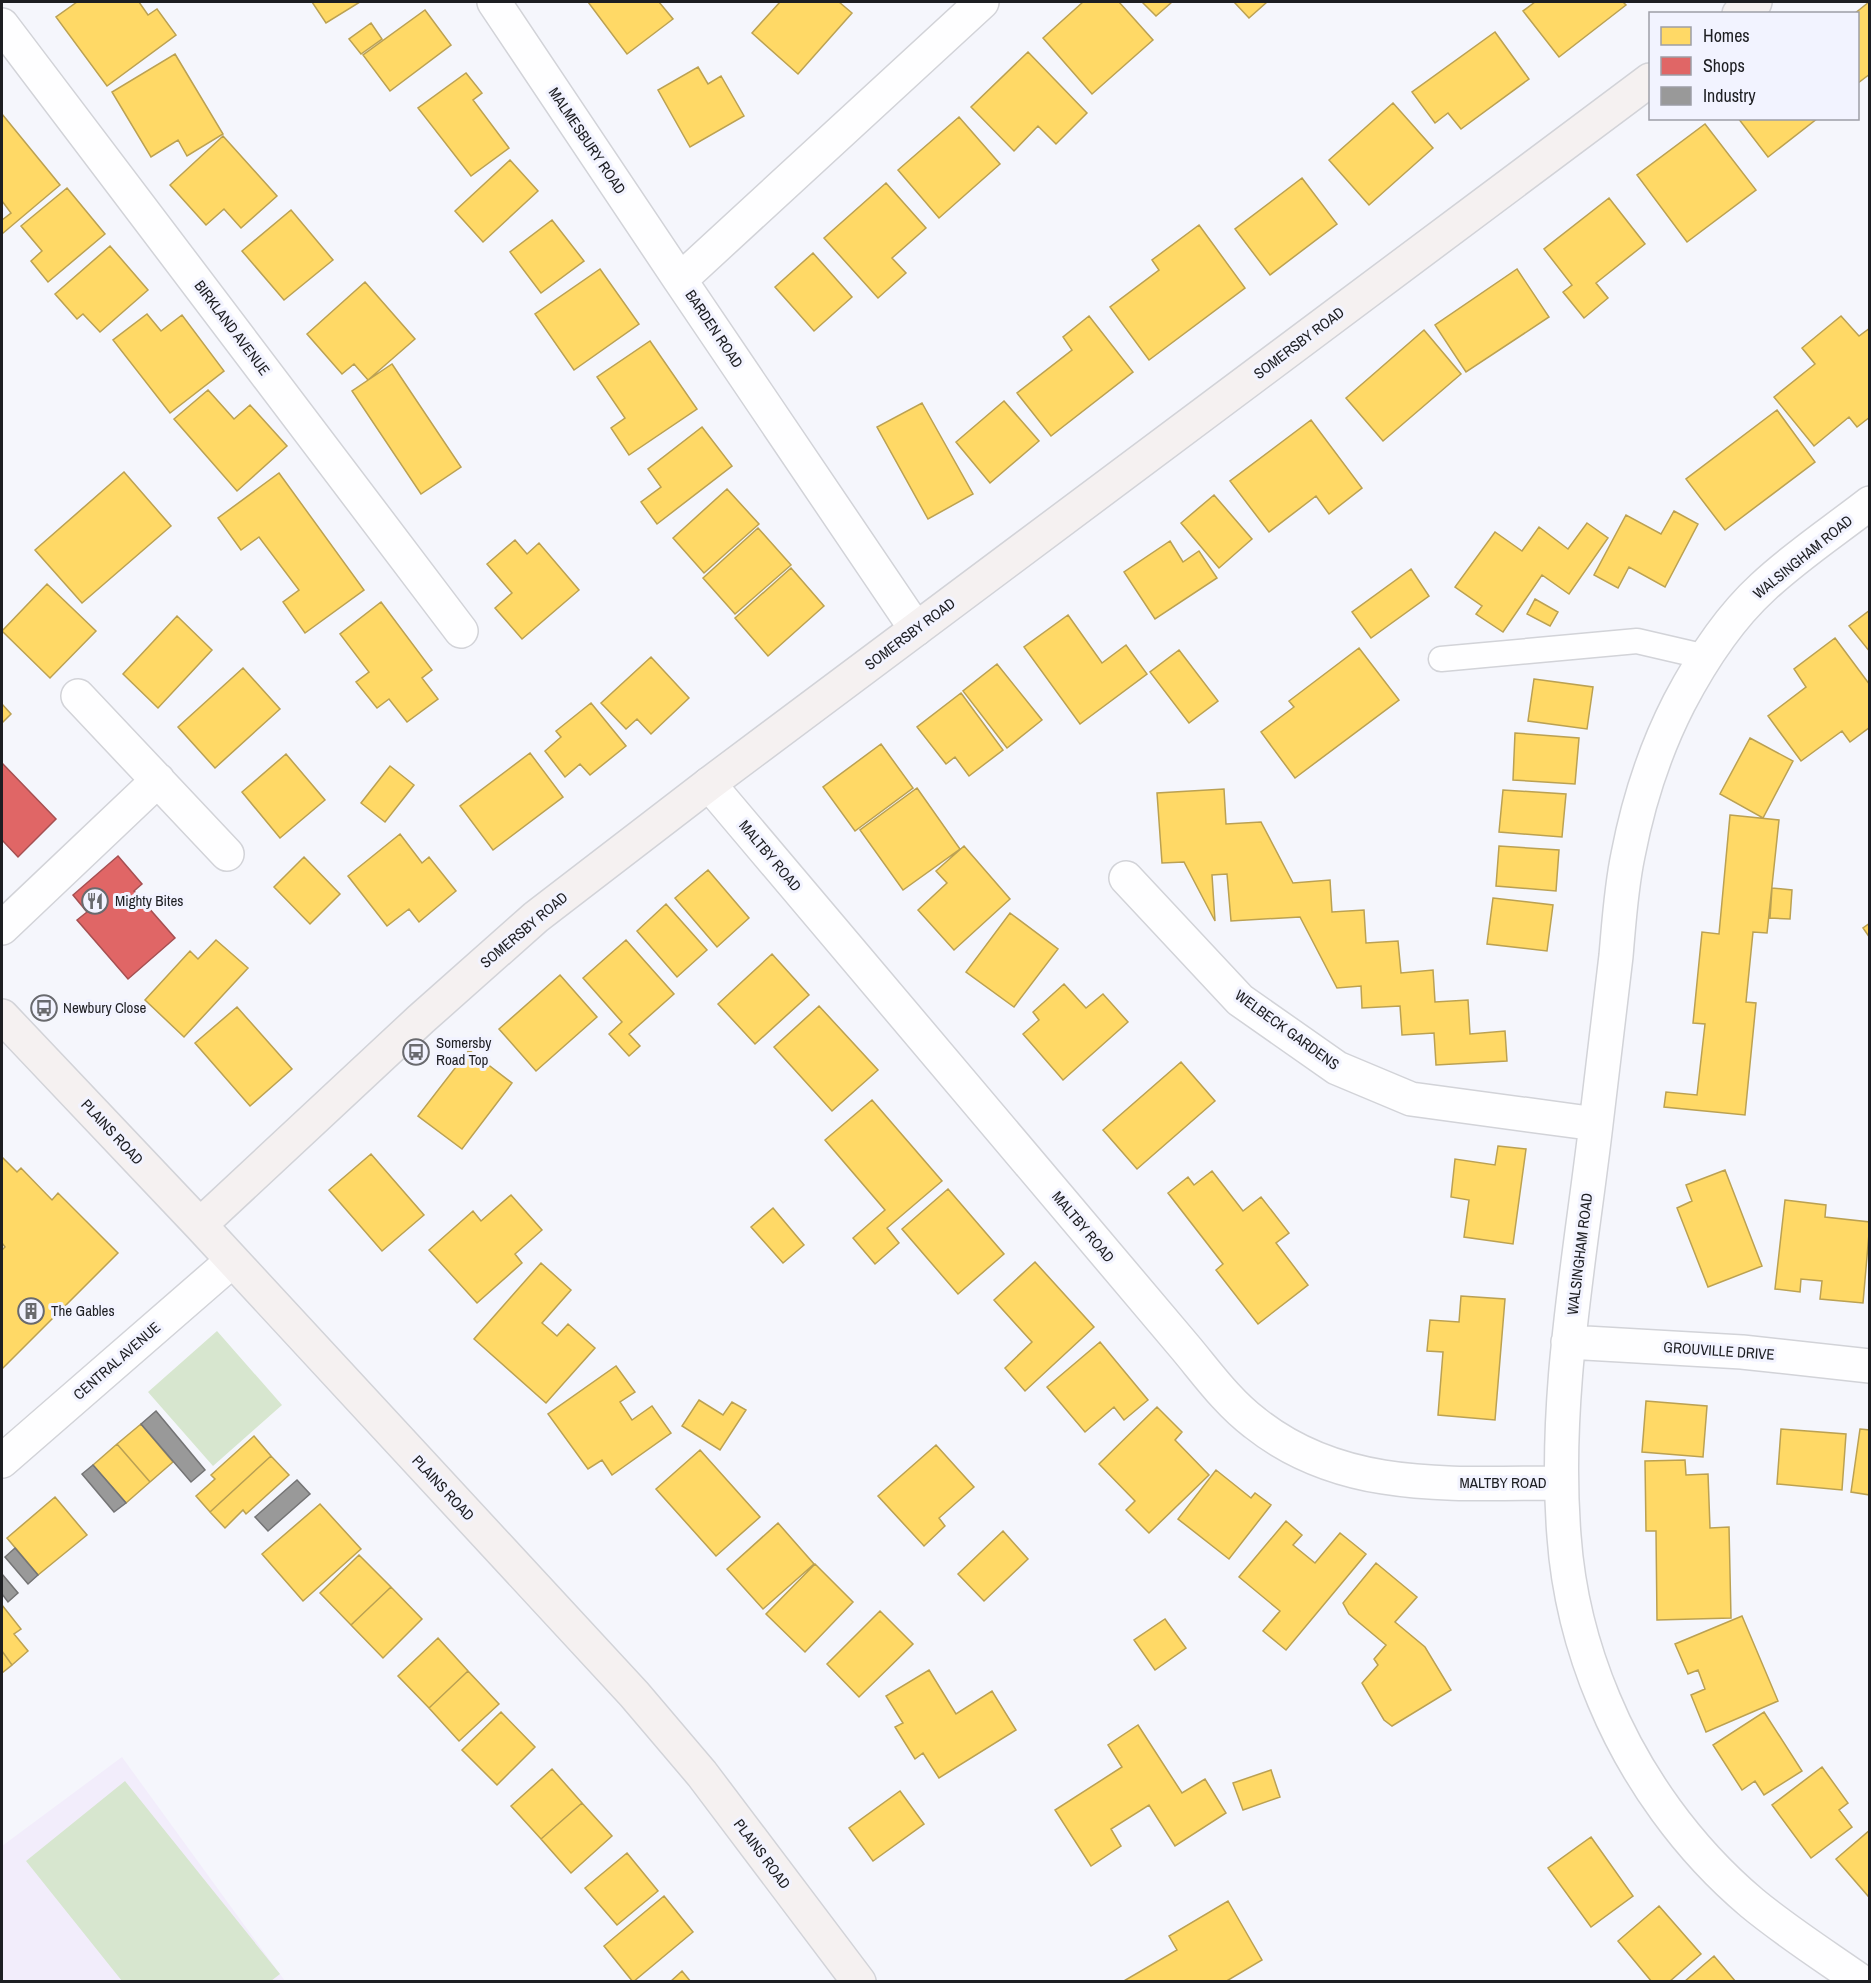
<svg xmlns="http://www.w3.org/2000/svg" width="1871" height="1983" viewBox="0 0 1871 1983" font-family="'Archivo Narrow',sans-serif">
<rect width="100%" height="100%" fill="#f5f6fc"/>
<path fill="#f2edfb" d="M122,1757L285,1981H2V1846Z"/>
<path fill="#d7e6cf" d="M217,1331L282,1405L213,1466L148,1392Z
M125,1781L280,1974L271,1981H122L26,1861Z"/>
<path fill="#ffd966" stroke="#bba152" stroke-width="1.5" d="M77,2H139L148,15L157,9L176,35L107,86L56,17Z
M312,2H360L326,23Z
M588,2H659L673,19L627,54Z
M780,2H839L852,13L798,74L752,33Z
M1083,2H1119L1153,40L1092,94L1043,38Z
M1142,2H1172L1156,16Z
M1234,2H1267L1249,18Z
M1535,2H1623L1626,5L1559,57L1523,11Z
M1869,2L1870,74L1858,83V14H1854Z
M425,10L451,45L390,91L363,55Z
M371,23L382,39L361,54L349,39Z
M1495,32L1529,79L1461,129L1448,113L1435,123L1412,92Z
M1028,52L1087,113L1056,144L1038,126L1014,151L971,107Z
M175,54L223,134L187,156L178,140L151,157L112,92Z
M698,67L708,84L721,76L744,116L690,147L658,90Z
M466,73L482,93L473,100L509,148L471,176L418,108Z
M1393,103L1433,148L1369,205L1329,160Z
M2,114L60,185L2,234V220L11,213L2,201Z
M959,117L1000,164L939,218L898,170Z
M1738,118H1818L1768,157Z
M1705,124L1756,190L1687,242L1637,175Z
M223,136L277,196L241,228L224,209L206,225L170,185Z
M510,160L538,191L483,242L455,211Z
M1302,178L1337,224L1270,275L1235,229Z
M886,183L926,228L892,258L906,273L878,298L824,238Z
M67,188L105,234L48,282L31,261L42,251L21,226Z
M1609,198L1645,244L1596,283L1608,298L1584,318L1563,292L1572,285L1544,249Z
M291,210L333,260L284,300L242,251Z
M552,220L584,261L541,293L510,252Z
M1199,225L1245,288L1149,360L1110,307L1159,270L1152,260Z
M110,246L148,290L100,332L83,314L77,319L55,294Z
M813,253L852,297L814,331L775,287Z
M600,269L639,324L574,370L535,314Z
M1517,269L1549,317L1466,372L1435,325Z
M365,282L415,339L368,380L354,364L342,374L307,334Z
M147,314L161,331L182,315L224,371L170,413L113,340Z
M1089,316L1133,372L1051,436L1017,393L1072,350L1063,337Z
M1841,316L1859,336L1870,328V417L1857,427L1849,417L1814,446L1774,397L1815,364L1802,348Z
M1424,330L1461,374L1383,441L1346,398Z
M650,341L697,409L629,455L611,428L625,418L597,377Z
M392,364L461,467L421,494L352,391Z
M208,390L234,419L250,405L287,446L237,491L174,419Z
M1004,401L1039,441L990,483L956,442Z
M922,403L973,494L928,519L877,427Z
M1777,410L1815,462L1725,530L1686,479Z
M1311,420L1362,488L1329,514L1316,496L1269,532L1230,481Z
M702,427L732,466L657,524L641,502L661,487L648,469Z
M124,472L171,526L82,603L35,550Z
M279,473L364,590L305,633L283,602L299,590L259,537L241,550L218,518Z
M727,489L759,524L704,573L673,538Z
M1214,495L1252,539L1219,568L1181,523Z
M1674,511L1698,524L1665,587L1629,567L1618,588L1594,575L1626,515L1661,534Z
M1587,523L1608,538L1569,594L1542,575L1503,632L1476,614L1482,606L1455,587L1495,532L1522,551L1539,527L1568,549Z
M758,528L791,565L735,614L703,578Z
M515,540L527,554L539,543L579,590L522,639L495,608L512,593L487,564Z
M1170,541L1183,562L1199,551L1217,578L1155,619L1124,572Z
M791,568L824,606L768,656L735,618Z
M1411,569L1429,596L1371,638L1352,612Z
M47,584L96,631L50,678L2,631Z
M1535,599L1558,612L1550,626L1527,614Z
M381,602L432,670L422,678L438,699L407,722L389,699L377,708L356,682L369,672L340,634Z
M1870,610V652L1849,626Z
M1068,615L1102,663L1126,645L1147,674L1080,724L1024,647Z
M177,616L212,650L158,708L123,674Z
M1835,638L1870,685V727L1850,742L1842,731L1801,761L1768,716L1806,687L1794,669Z
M1359,648L1399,700L1295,778L1261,732L1294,707L1289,701Z
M1179,650L1218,701L1189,723L1150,672Z
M651,657L689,698L651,734L637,719L626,729L601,703Z
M997,664L1042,720L1007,748L963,691Z
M243,668L280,709L215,768L178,727Z
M1534,679L1593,687L1587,729L1528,721Z
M961,693L1003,750L969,776L955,757L946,764L917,727Z
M591,703L626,746L590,775L580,764L565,777L545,751L561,737L556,731Z
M2,704L11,714L2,723Z
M1515,733L1579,738L1575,784L1513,780Z
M1750,738L1793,761L1763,818L1720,794Z
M881,744L913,788L855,831L823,787Z
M530,753L563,797L493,850L460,806Z
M286,754L325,800L280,838L242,792Z
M390,766L414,785L385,822L361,803Z
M917,788L960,849L903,890L860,830Z
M1224,789L1226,824L1261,822L1293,883L1330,880L1332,912L1364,910L1366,943L1398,941L1401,973L1433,970L1435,1002L1468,1000L1470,1034L1505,1031L1507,1061L1436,1065L1434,1033L1402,1035L1400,1006L1362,1008L1361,986L1337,988L1300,917L1231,921L1227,874L1212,875L1215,921L1184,862L1162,863L1157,793Z
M1503,790L1566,794L1562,837L1499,832Z
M1730,815L1779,820L1767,933L1753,932L1746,1002L1756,1003L1745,1115L1664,1107L1666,1092L1697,1095L1705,1024L1693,1023L1702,932L1719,934Z
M400,834L422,863L429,857L456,891L419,922L409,909L387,926L348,876Z
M964,846L1010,899L954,950L918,910L947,883L936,871Z
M1499,846L1559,850L1556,891L1496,886Z
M304,857L340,894L310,924L274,887Z
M708,870L749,918L717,947L675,898Z
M1772,888L1792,890L1790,919L1770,918Z
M1493,898L1553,905L1547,951L1487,944Z
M666,904L707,950L677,977L637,931Z
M1010,913L1058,949L1014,1007L966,972Z
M1870,923V938L1863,928Z
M216,940L248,968L184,1037L145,1000L190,951L198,959Z
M626,940L674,994L629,1034L640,1046L629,1056L609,1034L622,1022L583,978Z
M772,954L809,995L755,1044L718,1004Z
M560,975L597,1017L536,1071L499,1029Z
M1064,984L1086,1008L1103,994L1128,1022L1063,1080L1023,1034L1039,1020L1033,1012Z
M819,1006L878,1070L832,1111L774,1047Z
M237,1007L292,1069L250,1106L195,1043Z
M469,1050L512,1083L462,1149L418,1116Z
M1181,1062L1215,1101L1137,1169L1103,1130Z
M872,1100L942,1181L887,1228L899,1243L875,1264L853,1238L885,1210L825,1140Z
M1498,1146L1526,1149L1513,1244L1464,1237L1469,1200L1451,1197L1455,1159L1495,1165Z
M371,1154L424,1215L382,1251L329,1190Z
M2,1157L17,1172L21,1168L52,1200L58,1193L118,1253L2,1369V1250L5,1247L2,1243Z
M1725,1170L1762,1266L1708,1287L1677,1208L1692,1201L1686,1185Z
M1212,1171L1243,1211L1261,1197L1289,1233L1276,1243L1308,1285L1258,1324L1216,1270L1223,1264L1168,1193L1188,1177L1194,1185Z
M948,1189L1004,1254L958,1294L902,1229Z
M511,1195L542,1230L515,1254L522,1263L477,1303L429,1250L473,1211L481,1221Z
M1785,1200L1826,1205L1825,1217L1870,1222L1863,1303L1820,1299L1822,1281L1801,1279L1800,1292L1775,1289Z
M773,1208L804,1245L783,1263L751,1227Z
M1035,1262L1094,1327L1025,1391L1005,1368L1032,1342L994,1300Z
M541,1263L571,1290L542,1323L557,1336L568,1324L595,1348L546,1403L474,1339Z
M1461,1296L1505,1299L1495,1420L1438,1415L1443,1352L1427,1351L1430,1320L1459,1322Z
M1100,1342L1148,1400L1124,1420L1114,1407L1085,1432L1047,1387Z
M616,1366L635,1392L620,1402L632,1420L652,1406L671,1433L612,1475L602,1460L588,1469L548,1414Z
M699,1400L723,1415L732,1402L746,1410L720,1450L682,1426Z
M1646,1401L1707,1406L1703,1457L1642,1452Z
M1157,1407L1182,1432L1175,1440L1209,1475L1149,1533L1126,1510L1135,1501L1099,1464Z
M141,1424L173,1462L150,1482L117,1444Z
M1781,1429L1846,1434L1842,1490L1777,1484Z
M1860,1429L1870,1430V1495L1851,1492Z
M254,1436L271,1456L210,1512L196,1496L215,1479L211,1475Z
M117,1444L150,1482L126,1503L93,1465Z
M936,1445L974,1487L939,1518L945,1526L924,1546L878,1496Z
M700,1450L760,1517L716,1556L656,1489Z
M271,1456L289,1475L246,1514L243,1510L225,1528L210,1512Z
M1685,1460L1686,1475L1708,1474L1710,1528L1729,1527L1731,1618L1657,1620L1656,1531H1646L1645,1461Z
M1216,1470L1251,1498L1255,1493L1271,1505L1229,1559L1178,1519Z
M55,1497L87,1535L38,1575L7,1538Z
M320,1504L361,1549L303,1601L262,1554Z
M1286,1521L1302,1535L1293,1545L1315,1563L1340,1533L1366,1554L1286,1650L1263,1631L1280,1611L1239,1577Z
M778,1523L814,1564L763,1609L727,1569Z
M1003,1531L1028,1559L984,1601L958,1574Z
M359,1555L391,1587L351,1625L320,1593Z
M1376,1563L1417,1597L1395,1622L1425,1647L1451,1690L1392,1726L1384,1720L1362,1683L1378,1665L1374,1659L1386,1645L1349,1614L1343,1603Z
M815,1564L853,1602L805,1652L766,1614Z
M391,1587L422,1619L383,1658L351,1625Z
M2,1605L21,1629L14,1634L28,1651L12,1665L2,1651Z
M880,1611L913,1644L859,1697L827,1664Z
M1742,1616L1778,1701L1706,1732L1691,1695L1705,1689L1698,1670L1688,1674L1675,1644Z
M1165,1619L1186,1648L1155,1670L1134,1640Z
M438,1638L468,1671L429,1708L398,1676Z
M2,1651L12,1665L2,1673Z
M929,1670L956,1714L992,1691L1016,1730L939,1778L923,1753L915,1759L895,1727L903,1723L886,1696Z
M468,1671L499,1704L459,1741L429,1708Z
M501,1712L535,1747L497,1785L462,1750Z
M1764,1712L1802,1771L1764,1795L1755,1781L1742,1790L1713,1745Z
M1138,1725L1182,1793L1205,1779L1226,1813L1175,1846L1149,1805L1111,1829L1121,1846L1091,1866L1055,1810L1122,1767L1108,1745Z
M1822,1767L1848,1803L1839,1810L1852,1827L1811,1858L1772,1805Z
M552,1769L582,1803L541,1839L511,1806Z
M1271,1770L1280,1797L1243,1810L1233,1783Z
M900,1791L924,1824L873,1861L849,1828Z
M582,1803L612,1836L571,1873L541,1839Z
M1870,1830V1895L1868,1896L1836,1859Z
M1591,1837L1633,1896L1591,1927L1548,1868Z
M627,1853L658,1891L617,1925L585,1888Z
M664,1896L693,1932L633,1982L604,1946Z
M1228,1901L1262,1960L1225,1982H1122L1177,1950L1169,1936Z
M1659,1906L1701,1954L1669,1982H1652L1618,1941Z
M1714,1956L1736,1982H1684Z
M682,1971L691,1982H670Z"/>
<path fill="#e06666" stroke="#a65052" stroke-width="1.5" d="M2,763L56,819L18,857L2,840Z
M118,856L142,884L134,891L175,938L128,979L77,920L87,912L73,895Z"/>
<path fill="#999" stroke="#747475" stroke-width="1.5" d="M156,1411L205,1470L191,1482L141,1424Z
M93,1465L126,1503L114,1512L82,1474Z
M297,1480L310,1494L268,1531L255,1517Z
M15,1548L38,1575L28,1584L5,1557Z
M2,1574L18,1593L8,1602L2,1594Z"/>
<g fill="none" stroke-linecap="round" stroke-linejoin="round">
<g stroke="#d2d3d8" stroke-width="27">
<path id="lane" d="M1441,659L1637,641L1706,657"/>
</g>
<g stroke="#d2d3d8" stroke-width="36">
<path id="street" d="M494,2L680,280
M2,25L461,631
M916,629L680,280L982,2
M78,696L227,854
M709,784L1184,1346C1206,1372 1227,1402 1255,1423C1344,1494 1455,1483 1561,1483
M1126,878L1240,1000L1337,1068L1411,1099L1596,1124
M2,928L158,780
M1568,1342L1742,1352L1870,1366
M2,1461L232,1261
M1862,1982C1825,1956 1787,1932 1752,1903C1688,1849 1636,1777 1604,1700C1582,1648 1568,1592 1564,1536C1553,1398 1580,1260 1596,1124C1603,1068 1609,1012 1616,956C1619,922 1621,888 1628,855C1638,803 1655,750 1679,703C1701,661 1728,619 1763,587C1796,556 1834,531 1870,503"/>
</g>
<g stroke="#d2d3d8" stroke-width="36">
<path id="secondary" d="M1739,14L1755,2
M2,1016L200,1225L634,1694L702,1774L859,1982
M200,1225L421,1019L536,917L709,784L1650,80"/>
</g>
<use href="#lane" stroke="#fefeff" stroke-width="24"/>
<use href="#street" stroke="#fefeff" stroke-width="33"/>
<use href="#secondary" stroke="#f5f1f1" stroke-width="33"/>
</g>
<defs>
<g id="restaurant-ring" transform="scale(1.35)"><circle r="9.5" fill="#f2f3ff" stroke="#696a6e" stroke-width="1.5"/><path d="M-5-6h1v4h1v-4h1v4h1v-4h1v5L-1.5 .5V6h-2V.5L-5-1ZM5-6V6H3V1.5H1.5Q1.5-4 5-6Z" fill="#696a6e"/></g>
<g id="bus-ring" transform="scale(1.35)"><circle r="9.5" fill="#f2f3ff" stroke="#696a6e" stroke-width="1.5"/><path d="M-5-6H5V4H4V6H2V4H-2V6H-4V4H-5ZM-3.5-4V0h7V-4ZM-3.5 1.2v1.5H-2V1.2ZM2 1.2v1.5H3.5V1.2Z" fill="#696a6e"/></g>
<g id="building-ring" transform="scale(1.35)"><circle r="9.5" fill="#f2f3ff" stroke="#696a6e" stroke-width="1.5"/><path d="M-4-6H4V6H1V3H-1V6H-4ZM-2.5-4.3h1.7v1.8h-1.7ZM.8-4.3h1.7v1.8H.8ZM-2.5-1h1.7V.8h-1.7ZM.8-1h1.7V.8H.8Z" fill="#696a6e"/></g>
</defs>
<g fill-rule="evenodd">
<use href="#restaurant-ring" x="95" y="901"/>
<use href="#bus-ring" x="44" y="1008"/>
<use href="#bus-ring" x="416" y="1052"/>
<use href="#building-ring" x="31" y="1311"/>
</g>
<g text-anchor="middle" stroke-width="6" stroke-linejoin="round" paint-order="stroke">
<g font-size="15" fill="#1d1e22" stroke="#f2f3ff">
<text transform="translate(587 141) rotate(56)" y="5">MALMESBURY ROAD</text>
<text transform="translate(232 328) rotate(53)" y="5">BIRKLAND AVENUE</text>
<text transform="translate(714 329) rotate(56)" y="5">BARDEN ROAD</text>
<text transform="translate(1299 343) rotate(-37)" y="5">SOMERSBY ROAD</text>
<text transform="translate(1803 557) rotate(-39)" y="5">WALSINGHAM ROAD</text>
<text transform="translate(910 634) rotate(-37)" y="5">SOMERSBY ROAD</text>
<text transform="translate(770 856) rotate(50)" y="5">MALTBY ROAD</text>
<text transform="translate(524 930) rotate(-40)" y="5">SOMERSBY ROAD</text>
<text transform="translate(1287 1030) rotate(36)" y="5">WELBECK GARDENS</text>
<text transform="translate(112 1132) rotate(47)" y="5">PLAINS ROAD</text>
<text transform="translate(1083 1227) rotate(50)" y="5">MALTBY ROAD</text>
<text transform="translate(1580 1254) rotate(-83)" y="5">WALSINGHAM ROAD</text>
<text transform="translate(1719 1351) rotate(4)" y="5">GROUVILLE DRIVE</text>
<text transform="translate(117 1361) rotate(-41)" y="5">CENTRAL AVENUE</text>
<text x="1503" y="1488">MALTBY ROAD</text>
<text transform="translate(443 1488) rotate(47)" y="5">PLAINS ROAD</text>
<text transform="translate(762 1854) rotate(53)" y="5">PLAINS ROAD</text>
</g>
<g font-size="15" fill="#1d1e22" stroke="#f2f3ff" text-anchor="start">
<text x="115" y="906">Mighty Bites</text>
<text x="63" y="1013">Newbury Close</text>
<text x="436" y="1048">Somersby<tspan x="436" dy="17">Road Top</tspan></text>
<text x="51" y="1316">The Gables</text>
</g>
</g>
<rect width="1871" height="1983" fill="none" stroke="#1d1e22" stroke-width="6"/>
<rect x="1649" y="12" width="210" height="108" fill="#f2f3ff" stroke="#9d9ea7" stroke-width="1.5"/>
<rect x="1661" y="27" width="30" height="18" fill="#ffd966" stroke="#9d9ea7" stroke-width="1.5"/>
<text x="1703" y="42" font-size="18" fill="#1d1e22">Homes</text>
<rect x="1661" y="57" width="30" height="18" fill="#e06666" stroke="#9d9ea7" stroke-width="1.5"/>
<text x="1703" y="72" font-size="18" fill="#1d1e22">Shops</text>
<rect x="1661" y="87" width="30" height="18" fill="#999999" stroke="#9d9ea7" stroke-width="1.5"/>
<text x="1703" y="102" font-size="18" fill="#1d1e22">Industry</text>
</svg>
